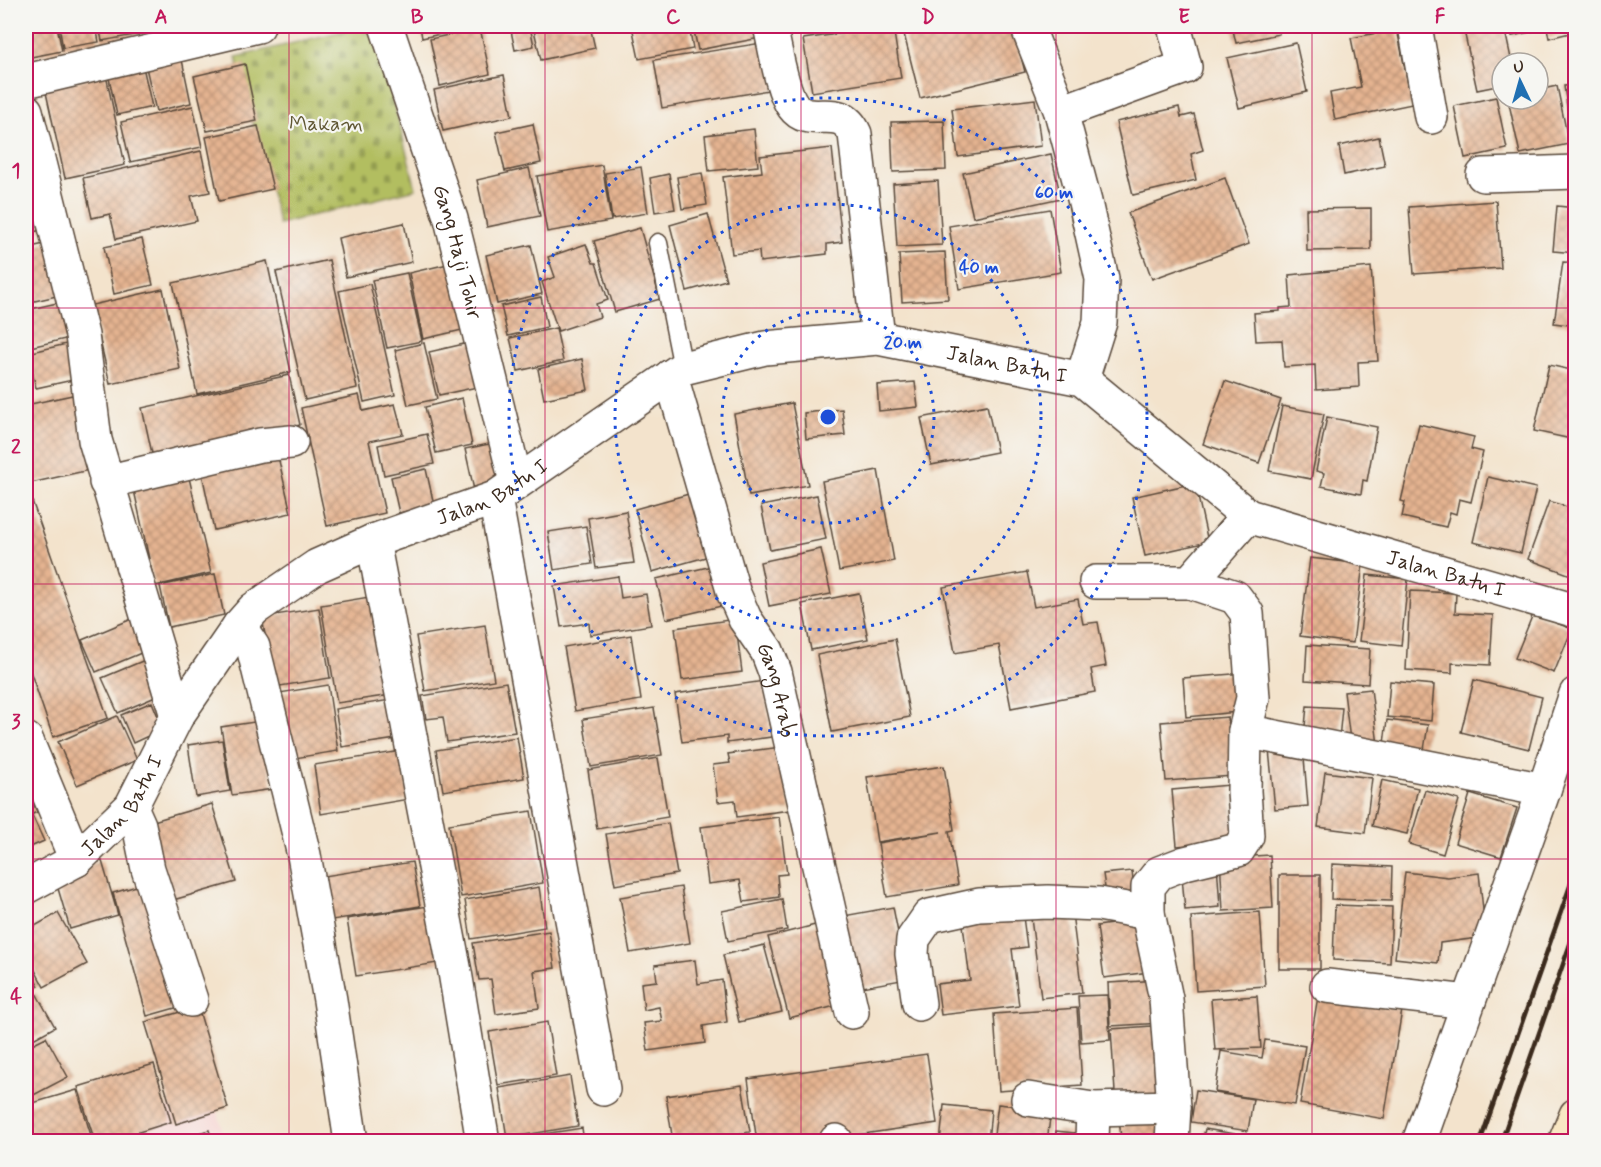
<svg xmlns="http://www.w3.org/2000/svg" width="1601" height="1167" viewBox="0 0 1601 1167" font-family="Mynerve,sans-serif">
<defs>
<pattern id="cemetery-stones" width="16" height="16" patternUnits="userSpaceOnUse" patternTransform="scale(1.5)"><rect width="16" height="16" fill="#b2be60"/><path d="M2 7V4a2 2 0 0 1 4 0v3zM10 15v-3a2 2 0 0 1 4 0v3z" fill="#929b4f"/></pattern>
<pattern id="building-cross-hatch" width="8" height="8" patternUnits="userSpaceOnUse" patternTransform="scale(1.5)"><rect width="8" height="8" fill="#e5b491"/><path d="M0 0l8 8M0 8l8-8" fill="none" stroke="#bb9376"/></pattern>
</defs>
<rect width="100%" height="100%" fill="#f6f6f2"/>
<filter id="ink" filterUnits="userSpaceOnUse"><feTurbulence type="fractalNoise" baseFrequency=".0167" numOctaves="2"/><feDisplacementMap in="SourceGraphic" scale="12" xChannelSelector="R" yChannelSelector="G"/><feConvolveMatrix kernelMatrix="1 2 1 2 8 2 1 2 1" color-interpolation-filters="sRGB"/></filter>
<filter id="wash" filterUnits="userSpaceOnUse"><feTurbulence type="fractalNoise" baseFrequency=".008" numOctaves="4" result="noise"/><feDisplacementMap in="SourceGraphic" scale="24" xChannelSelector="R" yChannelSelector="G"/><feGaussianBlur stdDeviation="1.35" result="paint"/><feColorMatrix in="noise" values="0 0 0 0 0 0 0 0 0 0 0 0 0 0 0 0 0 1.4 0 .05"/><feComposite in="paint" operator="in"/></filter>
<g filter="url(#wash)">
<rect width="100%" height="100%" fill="#f3e3cc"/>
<path fill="#f7d0ce" d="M213,1092L225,1141L63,1142Z"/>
<path fill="url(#cemetery-stones)" stroke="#76743f" stroke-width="1.5" d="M364,26H374L416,189L279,224L236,57Z"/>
<g id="blocks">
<path fill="url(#building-cross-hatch)" d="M26,26H57L62,51L26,58Z
M59,26H96L99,42L63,48Z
M99,26H139L140,34L102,41Z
M420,26H476L422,38Z
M510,26H530L534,46L515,50Z
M533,26H590L595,48L541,60Z
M632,26H689L693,49L639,59Z
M693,26H762L765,37L698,50Z
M893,26L901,78L812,92L803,39Z
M937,26H1013L1025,72L920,98L904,34Z
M1232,26H1278L1279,34L1236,43Z
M1463,26H1504L1512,63H1502V85L1477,90Z
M1510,26H1573L1574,32L1549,38L1547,28L1512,36Z
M480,28L490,74L440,86L430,39Z
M1397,29L1412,104L1335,120L1330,93L1361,87L1351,38Z
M768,42L775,89L662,108L654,60Z
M1296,43L1307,92L1239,108L1227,58Z
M181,55L191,103L156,111L145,63Z
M142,62L152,107L117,115L107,69Z
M245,64L257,121L207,131L194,76Z
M106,75L125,165L65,178L45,88Z
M504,75L512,116L443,131L434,90Z
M1576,85V138L1572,139L1564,86Z
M1557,86L1569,144L1520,154L1508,99H1538V90Z
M1496,97L1507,149L1465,158L1454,106Z
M1035,99L1041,146L958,157L952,109Z
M193,106L202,147L130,162L121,122Z
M1179,107L1181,117L1194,114L1203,150L1191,154L1196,180L1133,195L1116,122Z
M944,121L946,170L893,172L891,122Z
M533,124L541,163L505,171L496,132Z
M258,126L273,189L219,201L206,137Z
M754,129L758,166L709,171L705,135Z
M1379,137L1385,166L1344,175L1339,146Z
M832,148L842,242L827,244V254L760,262L759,251L732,254L723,177L762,172L760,156Z
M201,151L210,192L191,196L197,221L116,239L110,214L92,218L83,178Z
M1051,154L1061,198L973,217L963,173Z
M602,165L611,221L547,232L537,176Z
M641,167L648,213L612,219L605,173Z
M529,168L540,216L487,227L477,180Z
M702,173L707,205L682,209L677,177Z
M669,174L675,209L655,212L650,178Z
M1225,178L1249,244L1152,279L1128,213Z
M938,181L942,245L897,247L893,184Z
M45,188L53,228L27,233L26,192Z
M1496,201L1501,268L1414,274L1409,207Z
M1557,206L1576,208V253L1553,251Z
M1371,208V250L1307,251L1306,209Z
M1050,209L1061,272L959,289L949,226Z
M708,214L726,280L687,291L670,225Z
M404,223L412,262L346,277L338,238Z
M640,228L660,299L615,312L594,241Z
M142,239L153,285L114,294L104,247Z
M49,243L61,295L26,303V248Z
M586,244L593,263H596L608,300L596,304L600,317L558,331L542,282L555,277L548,257Z
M531,245L542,294L497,304L486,255Z
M945,252L948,299L902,302L899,254Z
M329,260L357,388L305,400L276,272Z
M267,261L291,372L197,394L173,283Z
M461,261L475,327L423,339L409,273Z
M1563,262L1576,263V326L1554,323Z
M1371,267L1378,361L1358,362L1359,387L1316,390L1315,365L1284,367L1282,340L1256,341L1254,313L1280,311V308L1291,307L1289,275Z
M407,273L422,341L387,348L372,280Z
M370,284L395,395L364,402L339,291Z
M163,289L180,369L110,384L92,305Z
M541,297L547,327L508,336L501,306Z
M66,301L74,337L26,348V310Z
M556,328L563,361L518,371L510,338Z
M477,341L487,385L439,395L429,352Z
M75,342L82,378L36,388L28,353Z
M424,343L437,399L408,405L395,350Z
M582,359L588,390L544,399L538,369Z
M1549,365L1576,371V440L1534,431Z
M289,375L300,425L153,458L142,408Z
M1225,381L1281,400L1259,463L1203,444Z
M915,382L918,407L879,411L877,385Z
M77,394L94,469L26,484V405Z
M359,395L363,411L395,404L403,434L369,441L385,513L327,526L301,408Z
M462,398L472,445L436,453L425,407Z
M792,403L808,485L749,496L734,414Z
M987,405L997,452L931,465L921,418Z
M1282,406L1324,414L1311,479L1269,471Z
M842,409L845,435L806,439L804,413Z
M1327,417L1377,427L1367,481L1363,480L1361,494L1321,486L1324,473L1316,471Z
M1419,424L1474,437L1471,449L1483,452L1471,502L1459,499L1456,514L1450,512L1446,527L1402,517L1405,502L1401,501Z
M427,434L434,464L384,475L378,445Z
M494,443L504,483L474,490L465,449Z
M277,452L291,513L214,530L201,469Z
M187,469L211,573L155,586L132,481Z
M426,469L434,505L399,513L391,477Z
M878,470L894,561L839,571L822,481Z
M1488,477L1536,488L1521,553L1473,542Z
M1195,483L1208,542L1145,556L1132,497Z
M696,492L713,555L652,572L635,509Z
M30,495L108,718L53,737L26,659V496Z
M817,495L826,539L770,550L761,506Z
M1549,501L1576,510V577L1528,559Z
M626,511L634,563L596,568L588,518Z
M586,526L592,564L554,570L548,532Z
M821,549L831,594L769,606L760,562Z
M1310,558L1363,564L1353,643L1300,636Z
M721,564L730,604L666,619L656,579Z
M1027,572L1034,607L1078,599L1083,624L1098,622L1106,666L1091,669L1095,692L1011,708L999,645L955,653L943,587Z
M215,574L224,615L169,627L160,586Z
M1367,575L1408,579L1401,646L1359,641Z
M618,576L621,598L646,594L651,625L590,635L589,623L561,627L554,586Z
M1410,591L1456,593L1455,613L1493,615L1490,665L1452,663V673L1406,670Z
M859,593L868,639L811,650L802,604Z
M375,596L391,695L337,703L321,605Z
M319,608L330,678L274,687L262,617Z
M1533,614L1572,629L1554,673L1515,658Z
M139,616L153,648L96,672L82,640Z
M735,619L742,672L682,680L675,628Z
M485,625L494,680L425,691L416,636Z
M631,635L641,700L575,711L564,647Z
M895,639L910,717L832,732L817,655Z
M1307,645L1370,649L1368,684L1305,680Z
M152,657L167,692L118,713L102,678Z
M1245,673L1248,711L1186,717L1183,678Z
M1474,680L1542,697L1529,749L1461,732Z
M764,681L771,737L727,743V736L682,742L675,694Z
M1390,681L1434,685L1431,721L1387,717Z
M506,682L515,732L447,742L443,717L426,719L422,696Z
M328,685L338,751L283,760L273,694Z
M1371,689L1378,745L1351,748L1344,692Z
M390,700L396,739L342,747L335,709Z
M152,702L163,729L133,743L121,715Z
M1307,706L1342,708L1339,739L1304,736Z
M654,708L662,755L591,767L583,719Z
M117,716L137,760L77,785L58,742Z
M1228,717L1233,776L1166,781L1161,722Z
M1387,720L1428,725L1423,756L1383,751Z
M261,721L273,789L232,795L221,727Z
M517,737L524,778L443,791L436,750Z
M222,740L230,791L196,797L188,745Z
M1303,746L1308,806L1275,809L1269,750Z
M781,747L790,810L737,817L735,800L718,802L713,765L730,763L728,754Z
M401,751L409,799L321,814L314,765Z
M658,758L668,817L597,829L588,770Z
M944,766L954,830L949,831L958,885L887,897L878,843L941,832L877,842L867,777Z
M1325,772L1372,778L1365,833L1318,827Z
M1382,780L1418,788L1407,834L1372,826Z
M26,785L37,812L26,817Z
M1230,785L1235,841L1177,846L1172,790Z
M1425,790L1459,800L1443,854L1409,844Z
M1470,794L1517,808L1501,857L1455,843Z
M212,804L236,882L173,900L150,822Z
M531,811L543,883L461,897L449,824Z
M32,815L44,841L26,849V818Z
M779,817L787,874L777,875L779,897L744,902L740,880L708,884L701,827Z
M668,823L677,874L615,885L606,834Z
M1270,855L1273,908L1223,911L1220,858Z
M102,861L118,915L70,929L54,875Z
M412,862L420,906L332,920L324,876Z
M1217,863L1220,907L1185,910L1181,866Z
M1332,864L1392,867L1391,901L1331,899Z
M1132,871L1135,898L1107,901L1103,874Z
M1405,872L1448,877L1479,873L1486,937L1440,943L1438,963L1395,958Z
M1279,875H1320V969H1279Z
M150,882L186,1005L147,1016L113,893Z
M539,887L545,927L471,939L465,900Z
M681,887L690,943L630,953L620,897Z
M782,899L787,930L728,941L722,911Z
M434,905L444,962L356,976L347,919Z
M1071,905L1082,993L1041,998L1030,910Z
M1335,905L1392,907L1390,963L1333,960Z
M893,907L907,979L852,989L838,917Z
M1022,909L1027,947L1012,949L1019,1006L941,1015L937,984L970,980L962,917Z
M1260,912L1265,986L1196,991L1191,917Z
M58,913L87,964L44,987L26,953V931Z
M1143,920L1149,972L1104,978L1097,926Z
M827,922L847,1003L789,1018L768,937Z
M549,931L555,968L534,971L539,1008L496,1014L491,979L479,980L473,943Z
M764,945L782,1012L739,1022L723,955Z
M695,960L698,984L722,980L727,1022L703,1026L705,1043L648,1051L644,1023L662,1021L659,1007L644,1010L641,983L657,981L655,965Z
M26,963L39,986L26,994Z
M1161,980L1163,1023L1110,1026L1108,983Z
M36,993L55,1027L26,1043V999Z
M1107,995L1110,1040L1081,1042L1078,996Z
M1257,996L1261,1048L1215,1050L1211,999Z
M1318,996L1402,1010L1384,1119L1300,1104Z
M198,1007L228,1108L176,1124L145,1022Z
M1077,1008L1082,1085L999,1091L994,1014Z
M547,1022L556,1076L498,1085L489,1032Z
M1165,1025L1170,1105L1116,1108L1111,1029Z
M46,1037L68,1077L26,1099V1047Z
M1265,1040L1305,1046L1295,1105L1215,1092L1221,1051L1262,1058Z
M927,1054L937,1123L810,1142H757L748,1079Z
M154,1064L171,1122L107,1142H95L78,1087Z
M570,1076L578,1126L507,1138L499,1088Z
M742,1085L750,1132L686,1142H673L666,1096Z
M77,1090L93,1142H26V1105Z
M1196,1090L1253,1099L1248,1131L1191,1122Z
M998,1104L1051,1110L1047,1142H993Z
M944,1105L991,1110L988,1142H940Z
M1164,1109L1166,1142H1121L1119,1112Z
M582,1128L584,1142H506V1140Z
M1205,1129L1246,1136V1142H1202Z
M209,1130L213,1142H171V1141Z
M1056,1131L1083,1134L1082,1142H1055Z"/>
</g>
</g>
<g filter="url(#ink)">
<use href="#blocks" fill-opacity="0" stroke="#574638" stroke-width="1.5"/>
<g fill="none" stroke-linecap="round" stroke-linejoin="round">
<g stroke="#574638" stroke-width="21">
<path id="service" d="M658,243L683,368"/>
</g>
<g stroke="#574638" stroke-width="36">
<g id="minor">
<path id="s1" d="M386,26L451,219L516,482"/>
<path d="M770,26C775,46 781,90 793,106C810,130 840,100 855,134L878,338"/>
<path d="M1027,26L1061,112L1085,202L1102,279L1100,322L1082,379"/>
<path d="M1415,26L1431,117"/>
<path d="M26,81L258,26"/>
<path d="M26,111L82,335L95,440L177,716"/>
<path d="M1061,112L1185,67L1174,26"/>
<path d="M1483,175L1576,172"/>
<path id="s2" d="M671,376L734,594L745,619L767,651L775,672L852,1012"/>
<path d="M106,482L260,445L291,442"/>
<path d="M495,498L603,1089"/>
<path d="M373,541L455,972L483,1142"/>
<path d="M1096,582H1190L1248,516"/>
<path d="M239,626L253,647L304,855L330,1000L351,1142"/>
<path d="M1245,731L1544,790"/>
<path d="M26,739L76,860"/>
<path d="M131,807L139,825L148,869L191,1000"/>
<path id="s3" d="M26,887L76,860L131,807L177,716L239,626L254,609L317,566L373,541L495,498L683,368L765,348L878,338L1082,379L1248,516L1576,611"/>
<path d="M1327,986L1468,1002"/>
<path d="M919,1004L912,954L913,939L929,916L979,905L1048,902L1099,904L1148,913"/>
<path d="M1028,1099L1093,1109L1174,1107"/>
<path d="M836,1142V1141"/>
<path d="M1092,1142L1093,1109"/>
<path d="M1172,1142L1174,1107L1166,999L1148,913V887L1159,873L1185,863L1238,850L1247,836L1244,791L1245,731L1253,698L1247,613L1235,597L1190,582"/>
<path d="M1419,1142L1544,790L1576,694"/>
</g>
</g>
<g stroke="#574638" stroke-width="36">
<path id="secondary" d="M1565,1142L1576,1115"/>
</g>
<use href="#service" stroke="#fff" stroke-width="18"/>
<use href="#minor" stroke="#fff" stroke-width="33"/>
<use href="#secondary" stroke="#f9e7c3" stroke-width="33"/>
<path stroke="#3b2a1e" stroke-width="4.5" d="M1480,1142L1576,869
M1501,1142L1576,927"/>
</g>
</g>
<path fill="none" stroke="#c2185b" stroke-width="1.5" stroke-opacity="0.55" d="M289,26V1142M545,26V1142M801,26V1142M1056,26V1142M1312,26V1142M26,308H1576M26,584H1576M26,859H1576"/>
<g fill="none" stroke="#1d4ed8" stroke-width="3" stroke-dasharray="3 6">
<circle cx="828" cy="417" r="106"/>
<circle cx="828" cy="417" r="213"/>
<circle cx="828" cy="417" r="319"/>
</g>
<g text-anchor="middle" stroke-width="4.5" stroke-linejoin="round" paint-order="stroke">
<g font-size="21" fill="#5f5632" stroke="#f6f6f2">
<text x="326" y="130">Makam</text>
</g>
<g font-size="21" fill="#3b2a1e" stroke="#f6f6f2">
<text dy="7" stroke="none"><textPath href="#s1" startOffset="237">Gang Haji Tohir</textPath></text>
<text dy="7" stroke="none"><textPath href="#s3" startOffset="1192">Jalan Batu I</textPath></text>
<text dy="7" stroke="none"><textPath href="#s3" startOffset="634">Jalan Batu I</textPath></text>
<text dy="7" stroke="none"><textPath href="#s3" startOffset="1690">Jalan Batu I</textPath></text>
<text dy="7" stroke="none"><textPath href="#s2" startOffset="333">Gang Arab</textPath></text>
<text dy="7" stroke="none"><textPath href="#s3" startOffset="129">Jalan Batu I</textPath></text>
</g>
</g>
<circle cx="828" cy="417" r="9" fill="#1d4ed8" stroke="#f6f6f2" stroke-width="3"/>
<g font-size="18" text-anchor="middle" font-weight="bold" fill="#1d4ed8" stroke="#f6f6f2" stroke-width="4.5" stroke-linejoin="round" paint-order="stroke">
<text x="1054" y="198">60 m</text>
<text x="979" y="273">40 m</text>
<text x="903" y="348">20 m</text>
</g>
<rect width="1601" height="1167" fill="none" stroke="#f6f6f2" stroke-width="66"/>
<g transform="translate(1520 81) rotate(355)"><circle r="28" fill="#f6f6f2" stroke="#aba49d" stroke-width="1.5"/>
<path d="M0-4.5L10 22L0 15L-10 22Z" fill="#1f6fb2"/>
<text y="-9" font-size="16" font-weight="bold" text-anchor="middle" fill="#3b2a1e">U</text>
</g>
<rect x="33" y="33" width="1535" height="1101" fill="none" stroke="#c2185b" stroke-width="2"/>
<g font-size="20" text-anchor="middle" font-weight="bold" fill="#c2185b">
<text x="161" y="23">A</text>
<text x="417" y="23">B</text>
<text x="673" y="23">C</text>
<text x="928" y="23">D</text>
<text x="1184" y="23">E</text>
<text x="1440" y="23">F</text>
<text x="16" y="177">1</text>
<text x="16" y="453">2</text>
<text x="16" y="728">3</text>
<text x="16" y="1003">4</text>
</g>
</svg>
